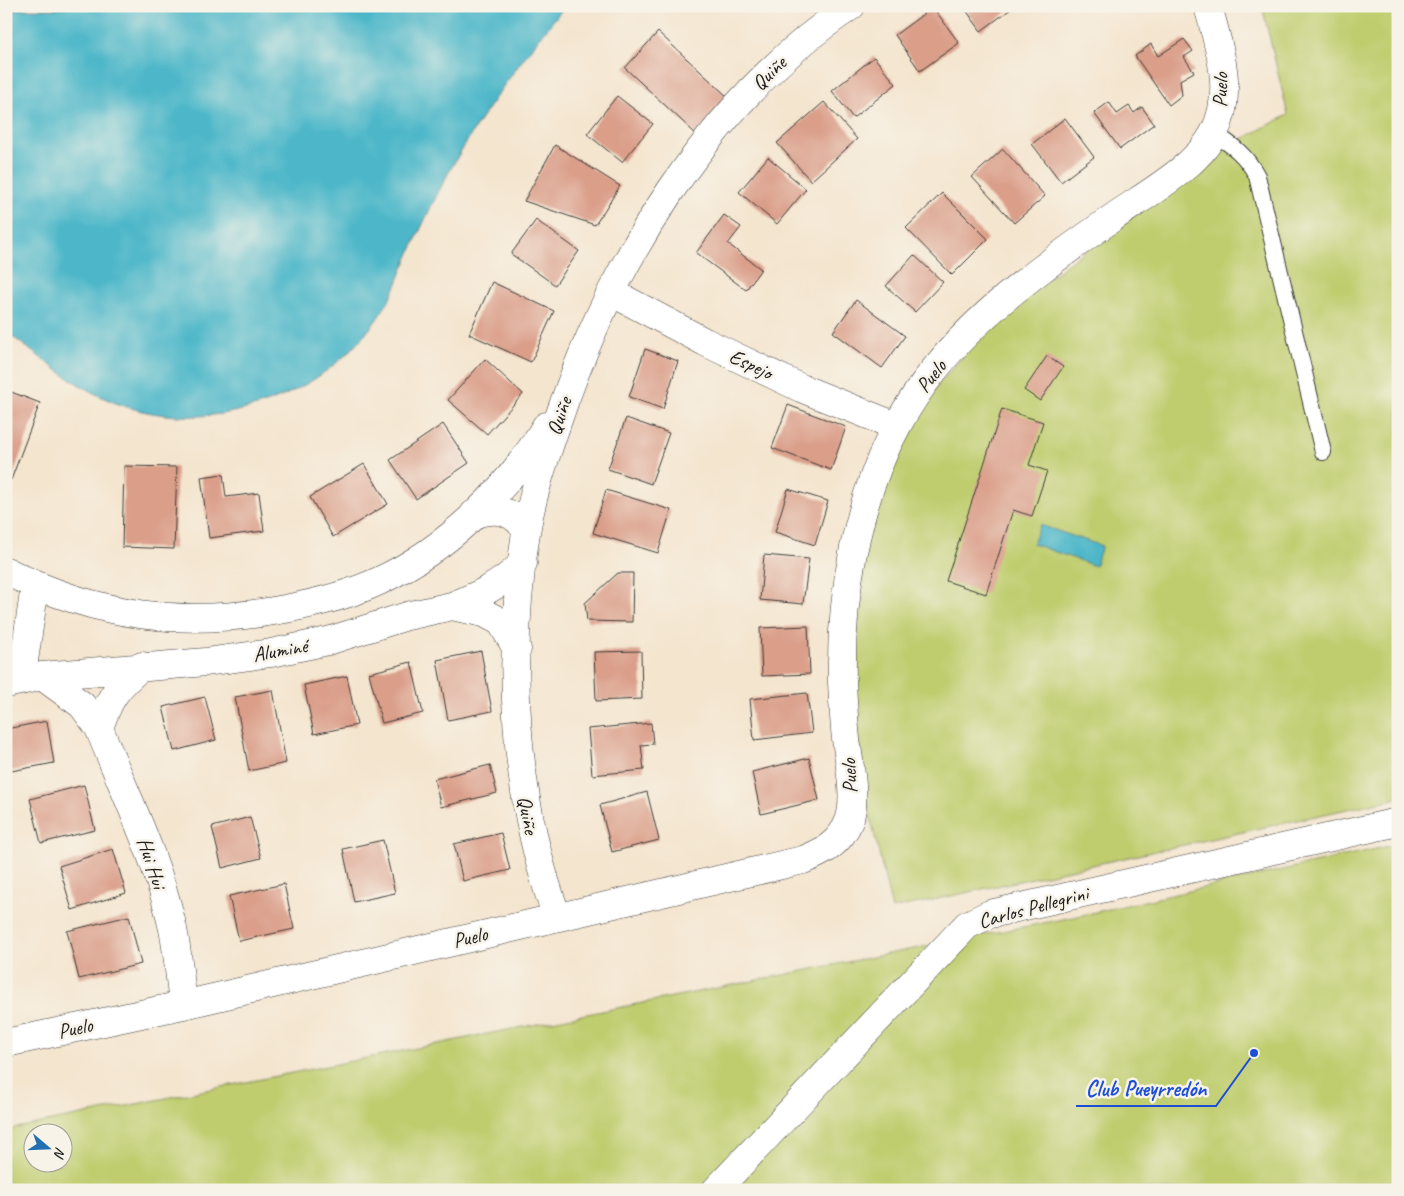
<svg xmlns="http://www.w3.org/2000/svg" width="1404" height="1196" viewBox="0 0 1404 1196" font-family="Caveat,sans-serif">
<rect width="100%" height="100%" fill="#f7f3e8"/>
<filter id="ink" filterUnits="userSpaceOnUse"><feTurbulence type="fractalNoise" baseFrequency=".02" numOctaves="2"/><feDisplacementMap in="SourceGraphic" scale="10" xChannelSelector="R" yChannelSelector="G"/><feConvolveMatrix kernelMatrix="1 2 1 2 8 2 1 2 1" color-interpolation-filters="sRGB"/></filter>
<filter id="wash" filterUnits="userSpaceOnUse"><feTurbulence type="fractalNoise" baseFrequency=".0096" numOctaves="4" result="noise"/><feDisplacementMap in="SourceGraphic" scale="20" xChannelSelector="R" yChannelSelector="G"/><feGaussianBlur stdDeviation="1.12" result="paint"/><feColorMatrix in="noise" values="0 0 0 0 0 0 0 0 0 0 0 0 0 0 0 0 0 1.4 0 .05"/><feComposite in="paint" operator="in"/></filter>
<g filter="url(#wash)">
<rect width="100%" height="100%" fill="#f4e5cf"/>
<path fill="#bfcd6e" stroke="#6e7445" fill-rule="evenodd" d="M1262,6H1398V798L892,909L869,811L855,722L853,625L867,526L886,474L938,385L996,318L1213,154L1288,115Z
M1398,844V1190H6V1130L1078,916ZM32,1134H62V1164H32Z"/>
<path fill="#4db7c9" stroke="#346a72" d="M82,6H565C522,59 482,112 449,172C433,201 419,232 406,262C399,276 395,292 386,305C332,397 213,441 113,402C73,386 41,357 6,332V9H54Z
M1040,525L1102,546L1095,566L1033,544Z"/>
<g id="blocks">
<path fill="#da9e89" d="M963,6H1015L981,31Z
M933,7L959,43L920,71L895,35Z
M658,32L730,99L697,135L625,68Z
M1184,39L1193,51L1184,57L1194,72L1180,80L1182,95L1169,105L1135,56L1151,44L1158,56Z
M874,57L896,84L853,118L832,91Z
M617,96L653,124L622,162L587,134Z
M824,102L857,139L811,181L777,143Z
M1109,102L1117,114L1129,106L1134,113L1142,107L1154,124L1120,149L1094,113Z
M1065,118L1094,157L1061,182L1032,144Z
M555,145L620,186L595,225L524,201Z
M1003,149L1045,196L1014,223L972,177Z
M768,157L806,189L777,224L739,192Z
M942,193L988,239L952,275L906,228Z
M724,215L741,227L728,244L761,269L746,290L696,253Z
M536,220L579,251L555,285L511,254Z
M914,255L943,282L915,312L886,286Z
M492,282L554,311L531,362L469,334Z
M856,300L905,336L882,368L833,332Z
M645,349L678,361L663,409L629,397Z
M1047,356L1063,367L1040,401L1024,390Z
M485,359L523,394L487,434L448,400Z
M6,390L40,403L11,480L6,478Z
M788,405L846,427L831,470L772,448Z
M1002,409L1043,422L1029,465L1047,471L1032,516L1013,510L986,594L946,581Z
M626,418L669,433L651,484L608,469Z
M443,424L469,463L416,499L390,460Z
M364,464L388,504L333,537L310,497Z
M124,466L177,467L174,549L122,547Z
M223,474L226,497L259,493L264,531L209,538L201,477Z
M788,489L828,501L815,545L775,532Z
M606,490L671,510L658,553L593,533Z
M764,555L809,559L803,604L760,600Z
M618,573H633L632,622L587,621L585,603Z
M808,626L810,674L762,676L760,628Z
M481,651L492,711L448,720L437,660Z
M641,651L642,699L596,701L594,652Z
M411,662L423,713L382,723L369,673Z
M347,676L357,725L314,734L304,685Z
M273,690L286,763L249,771L235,697Z
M807,693L812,733L754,740L750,699Z
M205,697L216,740L174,751L163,707Z
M47,721L54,763L6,772V729Z
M651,723L653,744L641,745L644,770L592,775L588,729Z
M809,758L819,800L761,814L752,772Z
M490,765L497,793L441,807L434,779Z
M84,785L95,830L41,843L30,799Z
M647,792L659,840L612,852L600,805Z
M250,817L261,858L222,868L212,827Z
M501,833L510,870L463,881L454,844Z
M383,840L395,893L354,902L343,849Z
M113,849L126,893L72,910L59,866Z
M284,884L294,929L239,941L229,896Z
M129,916L141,964L79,979L67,931Z"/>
</g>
</g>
<g filter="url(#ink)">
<use href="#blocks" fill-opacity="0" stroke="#3c3a37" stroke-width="1"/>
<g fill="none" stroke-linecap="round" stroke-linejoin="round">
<g stroke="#3c3a37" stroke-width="18">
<path id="lane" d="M1214,133C1233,146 1246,155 1257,176L1323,452"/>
</g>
<g stroke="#3c3a37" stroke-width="29">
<path id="street" d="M611,292L705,342L801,388L896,426
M474,514C497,508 512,509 526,530
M6,571C97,617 185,628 285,609C317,603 349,595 379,581C447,549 507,491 546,426
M452,606C479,595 502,585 523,563
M42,676L82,705L99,728C110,696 117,687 142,666
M21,681L35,586
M6,684L42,676L206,662L271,653L328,641L407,616L452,606L484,613L501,622L517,649
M99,728C125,794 158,859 173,929C178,954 180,980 183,1005
M557,917C513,796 506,659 526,532C532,495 545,458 557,423C610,264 709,101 851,6
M6,1043L183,1005L803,860C824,852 840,843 849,821C857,799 849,762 846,739C844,721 843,701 842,682C840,599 856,500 897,426C947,333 1028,278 1111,219C1143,196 1196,168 1214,133C1235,92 1219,47 1208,6
M716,1190L967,925L990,914L1398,822"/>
</g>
<use href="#lane" stroke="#fff" stroke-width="16"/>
<use href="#street" stroke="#fff" stroke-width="28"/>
</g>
</g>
<g text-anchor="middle" stroke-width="5" stroke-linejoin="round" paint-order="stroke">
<g font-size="21" fill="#1c1c1c" stroke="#f7f3e8">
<text transform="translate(769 73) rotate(-44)" y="7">Quiñe</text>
<text transform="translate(1220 90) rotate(-88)" y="7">Puelo</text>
<text transform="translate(751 364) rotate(25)" y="7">Espejo</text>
<text transform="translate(931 376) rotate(-52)" y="7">Puelo</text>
<text transform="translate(559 416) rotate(-71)" y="7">Quiñe</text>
<text transform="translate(280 650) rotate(-10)" y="7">Aluminé</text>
<text transform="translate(849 776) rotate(-93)" y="7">Puelo</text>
<text transform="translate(528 815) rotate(79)" y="7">Quiñe</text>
<text transform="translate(152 863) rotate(72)" y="7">Hui Hui</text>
<text transform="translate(1033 907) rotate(-15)" y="7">Carlos Pellegrini</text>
<text transform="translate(470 937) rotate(-13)" y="7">Puelo</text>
<text transform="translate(75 1028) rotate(-12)" y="7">Puelo</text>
</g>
</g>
<path fill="none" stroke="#1d4ed8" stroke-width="2" d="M1254 1053L1216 1106H1076"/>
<circle fill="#1d4ed8" stroke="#f7f3e8" stroke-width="2" cx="1254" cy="1053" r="5"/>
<g font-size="22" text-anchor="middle" font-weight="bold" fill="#1d4ed8" stroke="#f7f3e8" stroke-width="5" stroke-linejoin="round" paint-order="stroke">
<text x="1146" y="1096">Club Pueyrredón</text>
</g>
<rect width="1404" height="1196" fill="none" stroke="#f7f3e8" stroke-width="25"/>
<g transform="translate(48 1148) rotate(109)"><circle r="24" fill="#f7f3e8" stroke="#9f9d96"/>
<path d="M0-4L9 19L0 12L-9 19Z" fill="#1f6fb2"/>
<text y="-8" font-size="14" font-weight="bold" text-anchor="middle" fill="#1c1c1c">N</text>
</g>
</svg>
